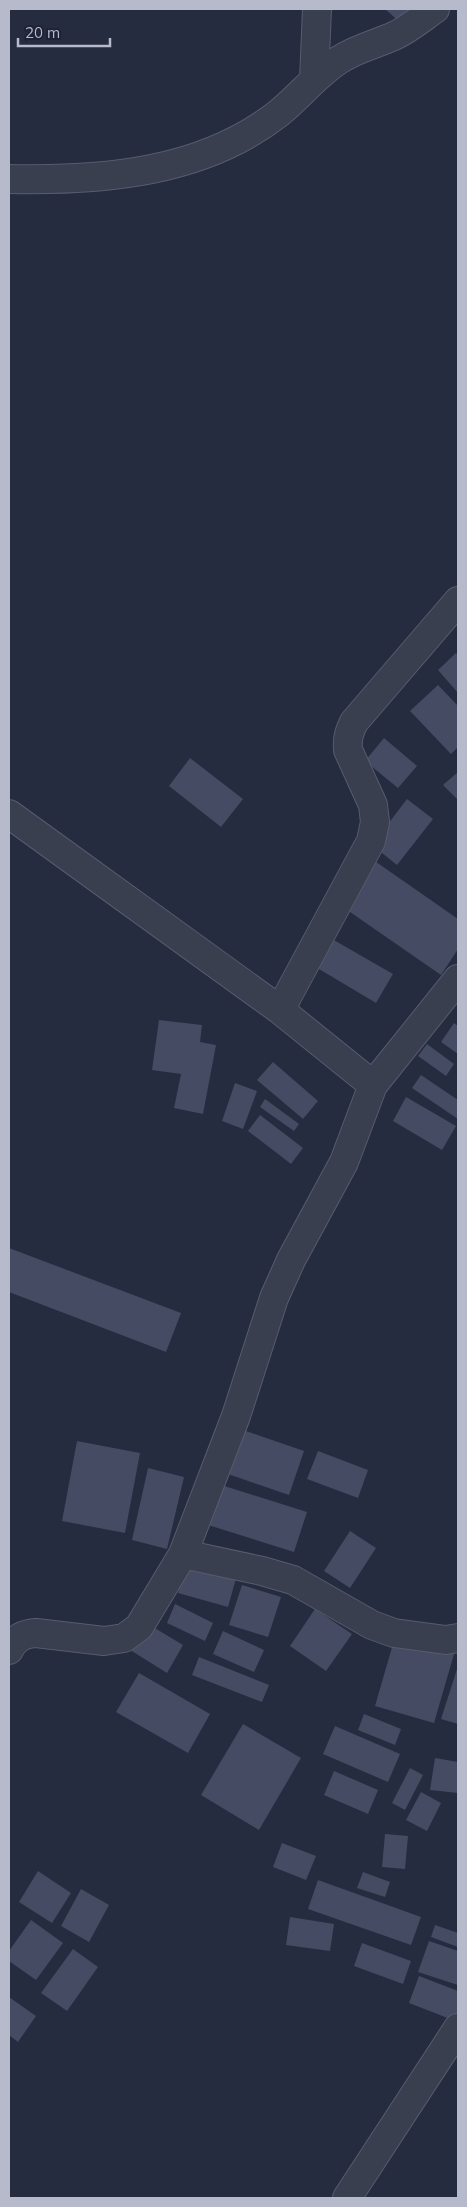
<svg xmlns="http://www.w3.org/2000/svg" width="467" height="2207" viewBox="0 0 467 2207" font-family="Mulish,sans-serif">
<rect width="100%" height="100%" fill="#252c40"/>
<path fill="#454b62" d="M385,9H415L402,24Z
M456,653L458,656V693L438,670Z
M438,685L458,706V747L451,754L410,711Z
M384,738L417,766L398,788L365,761Z
M190,758L243,799L221,827L169,786Z
M458,772V800L443,785Z
M407,799L433,819L397,865L372,845Z
M369,857L458,919V949L441,975L337,903Z
M325,935L393,974L376,1003L309,963Z
M159,1020L202,1025L200,1042L216,1045L203,1114L174,1108L181,1074L152,1070Z
M454,1023L458,1026V1054L441,1042Z
M427,1044L454,1064L446,1076L418,1056Z
M273,1062L318,1101L303,1119L257,1080Z
M421,1075L458,1100V1119L412,1088Z
M235,1083L257,1091L243,1129L222,1121Z
M406,1097L456,1126L442,1150L393,1121Z
M265,1099L299,1124L294,1131L260,1107Z
M260,1115L303,1148L291,1164L248,1131Z
M9,1248L181,1313L166,1352L9,1292Z
M243,1430L304,1451L289,1495L228,1474Z
M77,1441L140,1453L125,1533L62,1521Z
M318,1451L368,1470L358,1498L307,1479Z
M148,1468L184,1477L167,1549L132,1540Z
M218,1484L307,1512L294,1552L205,1524Z
M350,1531L376,1548L350,1588L324,1571Z
M188,1558L238,1571L228,1607L178,1593Z
M242,1585L281,1597L268,1637L229,1625Z
M175,1604L213,1623L205,1641L167,1623Z
M315,1609L352,1634L326,1671L290,1646Z
M143,1621L183,1645L167,1673L127,1648Z
M223,1631L264,1650L254,1672L213,1654Z
M395,1637L454,1654L434,1723L375,1706Z
M199,1657L269,1685L262,1702L192,1675Z
M458,1666V1724L441,1719Z
M139,1673L210,1714L188,1753L116,1712Z
M364,1714L401,1729L395,1745L358,1730Z
M243,1724L301,1758L259,1830L201,1795Z
M335,1726L400,1754L388,1782L323,1754Z
M435,1758L458,1762V1793L430,1790Z
M410,1768L423,1775L405,1810L392,1803Z
M334,1771L378,1790L368,1814L324,1795Z
M421,1792L441,1803L427,1831L406,1820Z
M385,1834L408,1836L405,1869L382,1867Z
M282,1843L316,1856L306,1880L273,1867Z
M38,1871L71,1893L52,1923L19,1902Z
M363,1872L390,1882L385,1897L357,1888Z
M318,1880L421,1917L411,1945L308,1909Z
M81,1889L109,1905L89,1942L61,1926Z
M290,1917L334,1924L330,1951L286,1945Z
M31,1920L63,1943L36,1980L9,1961V1951Z
M435,1925L458,1933V1947L431,1937Z
M429,1941L458,1951V1985L418,1972Z
M362,1943L411,1961L403,1984L354,1966Z
M73,1949L98,1967L67,2011L41,1993Z
M419,1976L458,1991V2022L409,2003Z
M9,1997L36,2016L18,2042L9,2035Z"/>
<g fill="none" stroke-linecap="round" stroke-linejoin="round">
<g stroke="#575c6d" stroke-width="30">
<path id="minor" d="M314,80L317,9
M9,179C102,181 203,173 279,113C300,96 316,75 339,60C355,49 376,44 394,36C409,29 422,18 435,9
M9,814L280,1010L373,1085L344,1162L291,1260L274,1298L236,1416L183,1554L139,1627L124,1638L104,1641L36,1633C23,1634 15,1638 9,1650
M280,1010L371,841L375,822L373,805L348,750C347,739 349,732 354,722L458,601
M373,1085L458,979
M183,1554L262,1571L293,1580L372,1625L394,1633L446,1640L458,1638
M347,2198L458,2028"/>
</g>
<use href="#minor" stroke="#3a3f50" stroke-width="28"/>
</g>
<rect width="467" height="2207" fill="none" stroke="#b6baca" stroke-width="20"/>
<path d="M18 38v8h92v-8" fill="none" stroke="#b6baca" stroke-width="2.5"/>
<text x="25" y="38" font-size="15" fill="#b6baca" stroke="#1e2335" stroke-width="4" paint-order="stroke">20 m</text>
</svg>
